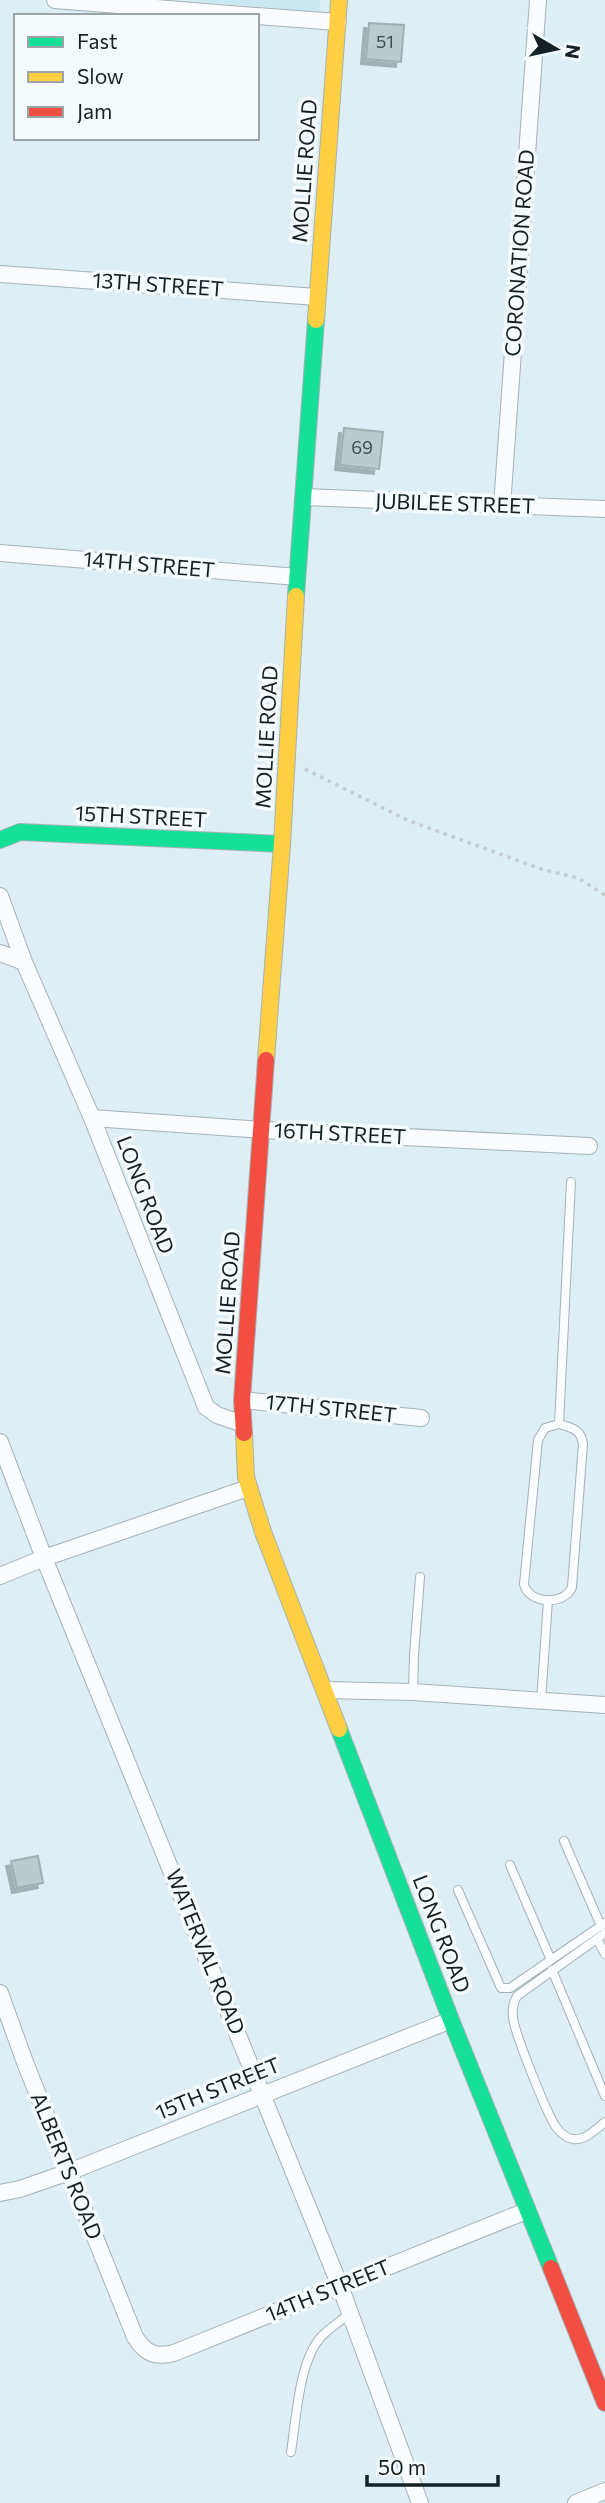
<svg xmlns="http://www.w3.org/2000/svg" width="605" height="2503" viewBox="0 0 605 2503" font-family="Commissioner,sans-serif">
<defs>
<filter id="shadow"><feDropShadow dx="-5" dy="5" stdDeviation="0" flood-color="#0004"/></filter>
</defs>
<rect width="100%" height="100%" fill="#ddeef4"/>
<path fill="#cae8f2" d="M187,0H320L319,12Z"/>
<path fill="#bacbcd" stroke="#a0afb0" stroke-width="2" filter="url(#shadow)" d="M369,23L404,25L401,62L366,59Z
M344,428L383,432L379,469L340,465Z
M38,1856L43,1883L17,1888L11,1861Z"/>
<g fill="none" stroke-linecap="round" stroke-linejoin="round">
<g stroke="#a4b2b6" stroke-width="10">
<path id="lane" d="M559,1424C572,1428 581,1429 583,1444L572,1587C565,1606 528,1604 524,1584L538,1440L545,1428L559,1424L571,1182
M413,1692L414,1655L420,1577
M541,1701L548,1600
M564,1841L601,1926
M510,1865L551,1960
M458,1890L501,1988H510L605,1923
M605,1933L517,1996C513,2003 512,2009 513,2017C514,2032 547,2114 556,2127C560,2132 566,2139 573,2139C585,2141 596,2129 605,2122
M597,1939L605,1954
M552,1970L605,2096
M291,2452C296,2420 299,2361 321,2337C329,2328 341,2321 350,2313"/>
</g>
<g stroke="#a4b2b6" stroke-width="18">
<path id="street" d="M55,0L257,16
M257,16L338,22
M0,274L317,297
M304,497L605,509
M502,506L538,0
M0,553L297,577
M0,896L24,962L92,1118L206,1407L217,1415L243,1424
M0,953L24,962
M92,1118L262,1130L589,1146
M242,1400L421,1418
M0,1442L44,1558L340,2286L420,2503
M0,1576L44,1558L248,1488
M326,1690L413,1692L605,1705
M0,1993L26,2065L135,2337C145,2353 155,2358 174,2353L526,2211
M0,2193L20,2189L69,2172L451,2020
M576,2503L605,2491"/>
</g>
<g stroke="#a4b2b6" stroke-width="18">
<path id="fast" d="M296,596L316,320
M0,840L20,832L282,844
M339,1729L451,2020L551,2268"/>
</g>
<g stroke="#a4b2b6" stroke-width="18">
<path id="slow" d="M316,320L339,0
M266,1060L282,844L296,596
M244,1433L246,1477L263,1532L339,1729"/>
</g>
<g stroke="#a4b2b6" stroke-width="18">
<path id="jam" d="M244,1433L242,1400L266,1060
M551,2268L605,2403"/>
</g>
<path stroke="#c7cdce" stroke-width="3.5" stroke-dasharray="3.5 5" stroke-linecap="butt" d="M305,769L407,820L541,869L578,878L605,895"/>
<use href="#lane" stroke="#fafcfd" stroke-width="8"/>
<use href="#street" stroke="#fafcfd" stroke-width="16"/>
<use href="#fast" stroke="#16e098" stroke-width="16"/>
<use href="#slow" stroke="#ffcf43" stroke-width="16"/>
<use href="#jam" stroke="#f24e42" stroke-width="16"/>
</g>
<g text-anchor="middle" stroke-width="7" stroke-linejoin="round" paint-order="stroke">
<g font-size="18" fill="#3e4c4f">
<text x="385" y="48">51</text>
<text x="362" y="454">69</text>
</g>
<g font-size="21" fill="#152125" stroke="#f5fbfd">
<text transform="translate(305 171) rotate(-86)" y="7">MOLLIE ROAD</text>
<text transform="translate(520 253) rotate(-86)" y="7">CORONATION ROAD</text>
<text transform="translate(158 285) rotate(4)" y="7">13TH STREET</text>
<text transform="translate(455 504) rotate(2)" y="7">JUBILEE STREET</text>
<text transform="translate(149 565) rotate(5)" y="7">14TH STREET</text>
<text transform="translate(267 737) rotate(-87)" y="7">MOLLIE ROAD</text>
<text transform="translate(141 817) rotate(3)" y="7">15TH STREET</text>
<text transform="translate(340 1134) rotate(3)" y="7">16TH STREET</text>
<text transform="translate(145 1195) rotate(69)" y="7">LONG ROAD</text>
<text transform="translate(228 1303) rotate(-86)" y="7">MOLLIE ROAD</text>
<text transform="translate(331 1409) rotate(6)" y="7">17TH STREET</text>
<text transform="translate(441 1934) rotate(69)" y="7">LONG ROAD</text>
<text transform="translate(205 1952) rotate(68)" y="7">WATERVAL ROAD</text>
<text transform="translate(218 2089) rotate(-22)" y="7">15TH STREET</text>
<text transform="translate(66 2166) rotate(68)" y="7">ALBERTS ROAD</text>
<text transform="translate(328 2291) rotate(-22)" y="7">14TH STREET</text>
</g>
</g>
<rect x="14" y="14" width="245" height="126" fill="#f5fbfd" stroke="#9ba4a7" stroke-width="2"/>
<rect x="28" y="37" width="35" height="10" fill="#16e098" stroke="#9ba4a7" stroke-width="2"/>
<text x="77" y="49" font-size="21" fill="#152125">Fast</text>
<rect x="28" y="72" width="35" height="10" fill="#ffcf43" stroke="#9ba4a7" stroke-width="2"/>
<text x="77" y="84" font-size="21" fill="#152125">Slow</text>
<rect x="28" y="107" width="35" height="10" fill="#f24e42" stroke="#9ba4a7" stroke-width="2"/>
<text x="77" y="119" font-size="21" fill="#152125">Jam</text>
<g transform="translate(556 49) rotate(99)" stroke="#f5fbfd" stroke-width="5" paint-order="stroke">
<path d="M0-5L12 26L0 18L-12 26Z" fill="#152125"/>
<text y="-10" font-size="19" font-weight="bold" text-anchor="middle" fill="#152125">N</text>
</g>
<path d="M367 2475v10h131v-10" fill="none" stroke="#152125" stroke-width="3.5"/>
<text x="378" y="2475" font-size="21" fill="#152125" stroke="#f5fbfd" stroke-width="5" paint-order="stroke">50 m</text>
</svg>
